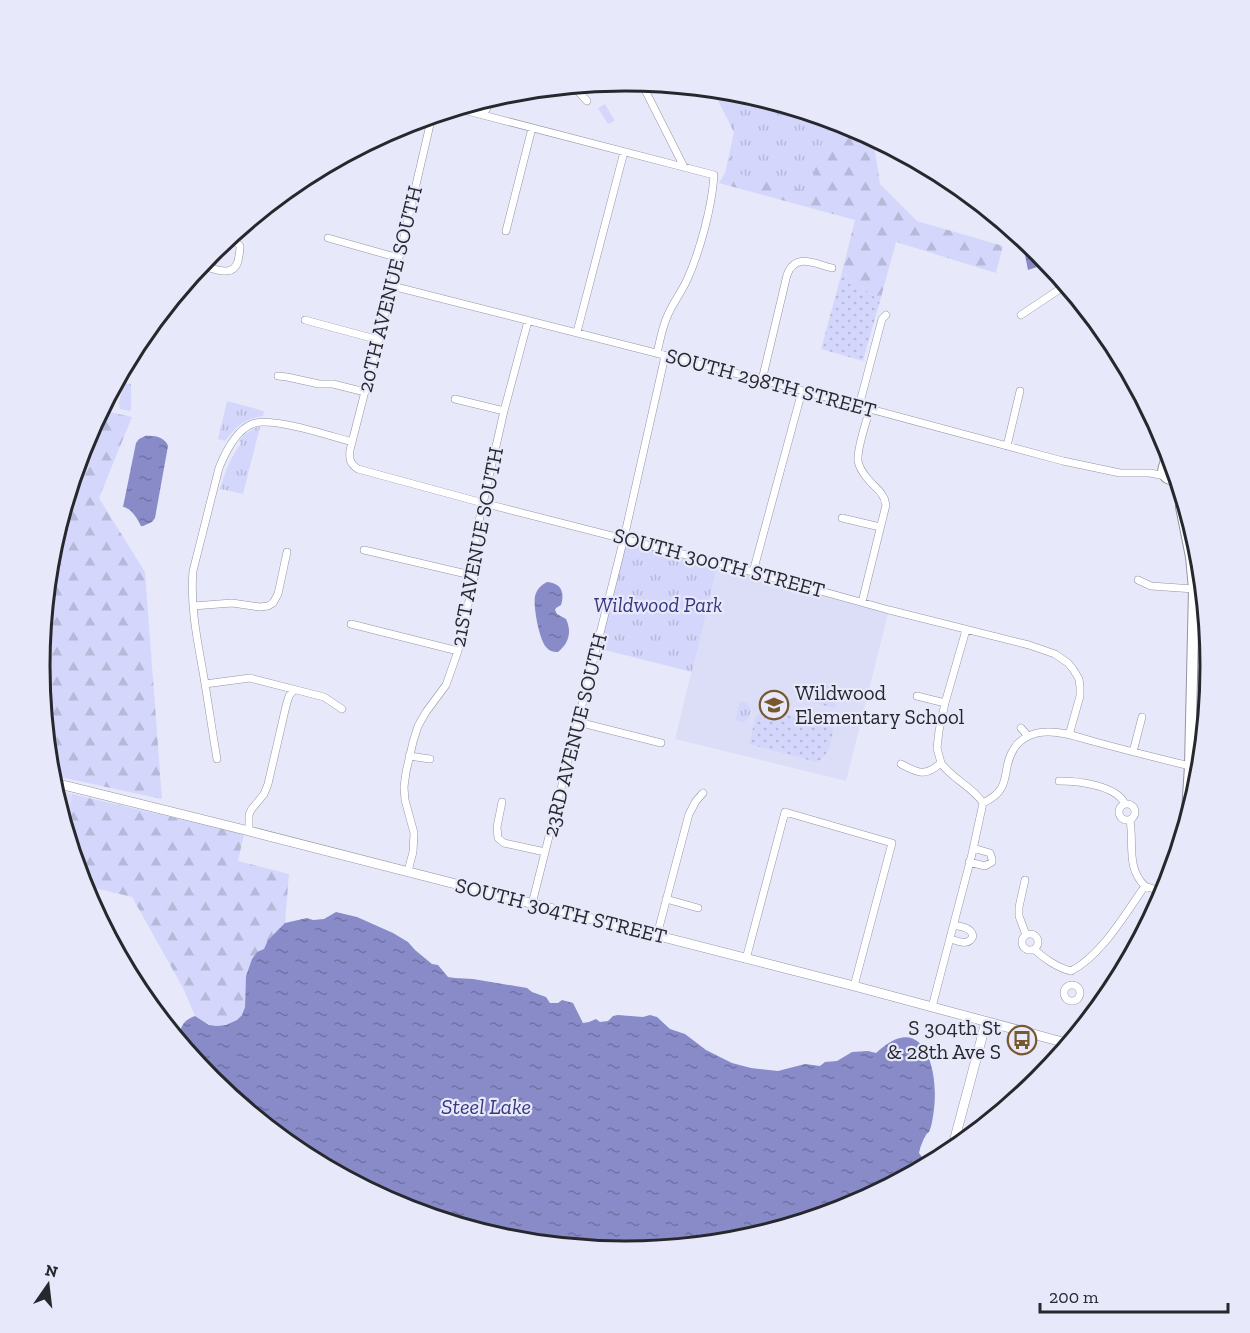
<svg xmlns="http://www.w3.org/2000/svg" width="1250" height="1333" viewBox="0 0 1250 1333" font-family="'Zilla Slab',serif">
<defs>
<pattern id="grass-dots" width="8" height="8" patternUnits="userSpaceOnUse" patternTransform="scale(1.5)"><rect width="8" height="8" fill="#d4d7fb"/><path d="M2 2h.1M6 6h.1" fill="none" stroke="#b6b9d7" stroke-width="1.8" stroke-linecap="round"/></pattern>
<pattern id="forest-firs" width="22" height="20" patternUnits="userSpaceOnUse" patternTransform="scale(1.5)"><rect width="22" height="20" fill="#d4d7fb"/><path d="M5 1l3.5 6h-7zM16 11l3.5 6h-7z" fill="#b6b9d7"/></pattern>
<pattern id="park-tufts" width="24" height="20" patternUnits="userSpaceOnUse" patternTransform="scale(1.5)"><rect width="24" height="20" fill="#d4d7fb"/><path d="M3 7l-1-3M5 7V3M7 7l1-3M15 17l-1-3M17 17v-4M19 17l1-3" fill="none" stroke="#b6b9d7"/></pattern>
<pattern id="water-ripples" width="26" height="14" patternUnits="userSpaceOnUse" patternTransform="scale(1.5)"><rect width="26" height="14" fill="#888bc8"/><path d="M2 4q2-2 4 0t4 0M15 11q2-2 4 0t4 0" fill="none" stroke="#6f72a3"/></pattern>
</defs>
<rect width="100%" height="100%" fill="#e7e9fa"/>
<path fill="#dcdef7" d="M718,563L889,610L846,781L675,739Z
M1200,596L1204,597L1209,644L1200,642Z
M53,789L72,794L66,832Z"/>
<path fill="url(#grass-dots)" d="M842,272L880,301L863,361L821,349Z
M821,684L840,689L835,708L803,700L806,690H808Z
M762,711L777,714H785L830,726L833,730V733C830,744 828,758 816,762L749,744L756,716Z"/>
<path fill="url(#forest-firs)" d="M712,89L740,92L850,125L873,138L880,184L917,221L1003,246L996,273L896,242L880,301L842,272L855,220L719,183L725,173L734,132Z
M101,410L132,417L99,498L145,572L162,799L50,775L45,726L48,715L44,713L39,666L49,569L59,522L84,442Z
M72,794L244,834L238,861L289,874L285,923L268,940L264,949L257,952L252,959L246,976L245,1007L242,1015L237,1020L226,1025L217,1026L210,1025L195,1016L183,988L132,897L82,885L66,832Z"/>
<path fill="url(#park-tufts)" d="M719,90L740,92L828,119L809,192L733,172L728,166L735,136L732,115Z
M124,383L131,384V410L129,411L120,409L119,403Z
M227,401L264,411L263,416C244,419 236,426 225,441L218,439Z
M257,427H260L243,494L220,489C225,471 231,457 241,443L239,441L245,434Z
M624,538L718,563L692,672L597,648Z
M740,701L747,703L751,710L748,719L743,723L735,720Z"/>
<path fill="#d4d7fb" d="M605,104L615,121L608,124L598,108Z"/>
<path fill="url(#water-ripples)" d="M1030,245L1040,252L1049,263L1028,270L1024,250Z
M145,436C154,435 165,437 168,446L155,518L152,522L143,526H141C137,518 131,508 123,507L136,443L139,439Z
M547,582C561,583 565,592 561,605L556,608L555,610L557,614L566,619C572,632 569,643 558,652C553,652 549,651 546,647C539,639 533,606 535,596C537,589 541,585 547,582Z
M336,912L357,917L393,933L408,942L415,950L432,964L438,965L448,977L455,978L473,979L527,988L532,992L546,997L550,1003H558L562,1000L573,1003L583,1023L589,1022L596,1019L600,1022L608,1021L613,1016L618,1015L643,1017L650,1015L657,1017L670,1029L685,1034L706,1050L732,1063L751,1068L778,1071L805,1064L820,1066L825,1062L837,1061L852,1052L868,1051L876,1053C923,1008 939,1069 934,1109C933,1116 932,1126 929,1132C928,1133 926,1134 926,1135C923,1140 920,1147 919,1153L924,1160L912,1175L849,1208L739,1241L625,1252L510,1241L442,1220L420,1207L406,1202L396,1195L377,1187L364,1188L295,1150L210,1081L179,1043C180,1029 181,1021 195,1016L209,1025L217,1026L226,1025L237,1020L242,1015L245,1007L246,976L252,959L257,952L264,949L268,940L285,923L307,918L313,920L324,919Z"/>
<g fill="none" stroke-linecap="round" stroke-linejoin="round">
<g stroke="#9394a4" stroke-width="8">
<path id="minor" d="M641,82L684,167
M573,86L587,101
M456,108L714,175C712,207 700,251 687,280C681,293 672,304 667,317C662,328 660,341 657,353
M483,115L493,97
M432,116L399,258L350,450C349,459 350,464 358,469L483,503L753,572L889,610L1029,645L1055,654L1068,663L1073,669L1079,679L1080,687V696L1069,735
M506,231L532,128
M328,238L399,258
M200,265C213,268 233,279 238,261C239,256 240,252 240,246L235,241L227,239
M392,286L762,380L1063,461L1120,473H1150L1165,476
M1021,315L1066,285
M305,320L379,340
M577,332L624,152
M278,376L287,377L319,384H333L365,392
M762,380L787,275C795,252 815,264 832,268
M455,399L504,411
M859,406L882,319L886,315
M1007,446L1020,391
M842,518L880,527
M364,550L475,576
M753,572L802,391
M1138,580L1151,586L1194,589
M862,602L886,505C884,492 875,488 867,478C863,473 859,467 858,461C857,448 866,422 870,409
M193,606L232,603L260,607L268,606L273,603L278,594L287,552
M351,624L458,651
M205,684L250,678L324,697L342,709
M917,696L945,703
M578,722L661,743
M1021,728L1028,736
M1133,752L1142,717
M409,756L430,759
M217,759C212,730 208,701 203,672C197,639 190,604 193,571L219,468C225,453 235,431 252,424C271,416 330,436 352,442
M941,763L937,748L939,731L945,703L966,630
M901,764C918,773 925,777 941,763C952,779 973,787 983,803
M1059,781C1078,781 1116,785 1125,804
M502,802L497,827L498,838L504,843L545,852
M1119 812a8 8 0 1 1 16 0a8 8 0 1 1-16 0Z
M249,831V815L251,810L264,794L268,784L286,706L289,696L294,690
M969,862L985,866L992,862V859L990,853L973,848
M408,871L413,852L414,833L405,800L404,787L406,772L413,742L418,726L426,712L446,685L458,651L478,559L476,540L477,530L504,411L528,321
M1025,880L1019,907V916L1026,935
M1145,886L1165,893
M666,899L698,908
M532,904L624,538L665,356
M104,929L118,951
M1022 942a8 8 0 1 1 16 0a8 8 0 1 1-16 0Z
M657,935L689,814L696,801L703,793
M950,939C959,941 968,947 973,936C971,927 961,927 954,925
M1034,949C1043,958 1058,968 1071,971
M746,959L785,812L892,843L854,986
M1071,971C1102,955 1125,914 1145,886C1126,868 1134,843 1130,820
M1064 993a8 8 0 1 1 16 0a8 8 0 1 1-16 0Z
M932,1007L972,854L983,803C1015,788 999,770 1015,747C1022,737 1035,732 1047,732C1062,731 1078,737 1092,741C1125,750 1157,758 1190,766"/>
</g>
<g stroke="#9394a4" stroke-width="10">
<path id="tertiary" d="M51,782L249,831L854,986L1070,1044
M951,1153L986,1022"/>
</g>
<g stroke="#9394a4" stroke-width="12">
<path id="secondary" d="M1164,438C1161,446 1168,453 1165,464
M1172,460L1165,464C1160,474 1167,482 1177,478
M1179,483L1183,502L1181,507L1191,557L1194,589L1190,766L1186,827"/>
</g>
<use href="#minor" stroke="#fff" stroke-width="7"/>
<use href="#tertiary" stroke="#fff" stroke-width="9"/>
<use href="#secondary" stroke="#fff" stroke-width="10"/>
</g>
<defs>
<g id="school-ring" transform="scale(1.5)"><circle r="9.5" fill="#e7e9fa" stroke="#78582e" stroke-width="1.5"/><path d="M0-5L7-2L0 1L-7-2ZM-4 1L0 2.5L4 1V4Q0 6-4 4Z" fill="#78582e"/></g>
<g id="bus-ring" transform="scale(1.5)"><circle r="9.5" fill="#e7e9fa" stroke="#78582e" stroke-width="1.5"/><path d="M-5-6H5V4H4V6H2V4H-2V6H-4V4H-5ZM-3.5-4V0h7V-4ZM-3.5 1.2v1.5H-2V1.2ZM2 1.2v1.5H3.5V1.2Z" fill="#78582e"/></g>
</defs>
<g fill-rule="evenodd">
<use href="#school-ring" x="774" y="705"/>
<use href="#bus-ring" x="1022" y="1040"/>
</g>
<g text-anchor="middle" stroke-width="4.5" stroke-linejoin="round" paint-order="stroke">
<g font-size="21" fill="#27282e" stroke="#e7e9fa">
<text transform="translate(390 289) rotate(-76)" y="7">20TH AVENUE SOUTH</text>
<text transform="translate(771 383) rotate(15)" y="7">SOUTH 298TH STREET</text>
<text transform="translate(477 547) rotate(-79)" y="7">21ST AVENUE SOUTH</text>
<text transform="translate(719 563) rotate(15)" y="7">SOUTH 300TH STREET</text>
<text transform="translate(575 735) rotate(-76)" y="7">23RD AVENUE SOUTH</text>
<text transform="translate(561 911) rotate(14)" y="7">SOUTH 304TH STREET</text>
</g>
<g font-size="21" font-style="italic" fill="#39357f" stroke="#e7e9fa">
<text x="658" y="612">Wildwood Park</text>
</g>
<g font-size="21" fill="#27282e" stroke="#e7e9fa" text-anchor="start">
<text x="795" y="700">Wildwood<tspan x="795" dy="24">Elementary School</tspan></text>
<text x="1001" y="1035" text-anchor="end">S 304th St<tspan x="1001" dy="24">&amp; 28th Ave S</tspan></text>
</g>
<g font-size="22" font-style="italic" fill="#3a3680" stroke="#e7e9fa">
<text x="486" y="1114">Steel Lake</text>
</g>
</g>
<path d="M0 0H1250V1333H0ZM50 666a575 575 0 1 1 1150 0a575 575 0 1 1-1150 0Z" fill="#e7e9fa" fill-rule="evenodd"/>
<path fill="none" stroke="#27282e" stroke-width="3" d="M50 666a575 575 0 1 1 1150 0a575 575 0 1 1-1150 0Z"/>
<g transform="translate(48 1285) rotate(14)" stroke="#e7e9fa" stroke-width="4.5" paint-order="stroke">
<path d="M0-4.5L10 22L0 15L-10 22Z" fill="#27282e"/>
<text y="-9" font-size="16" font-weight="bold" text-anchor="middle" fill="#27282e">N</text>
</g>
<path d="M1040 1303v9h188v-9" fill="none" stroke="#27282e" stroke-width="3"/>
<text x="1049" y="1303" font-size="18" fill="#27282e" stroke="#e7e9fa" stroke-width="4.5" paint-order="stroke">200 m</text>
</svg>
